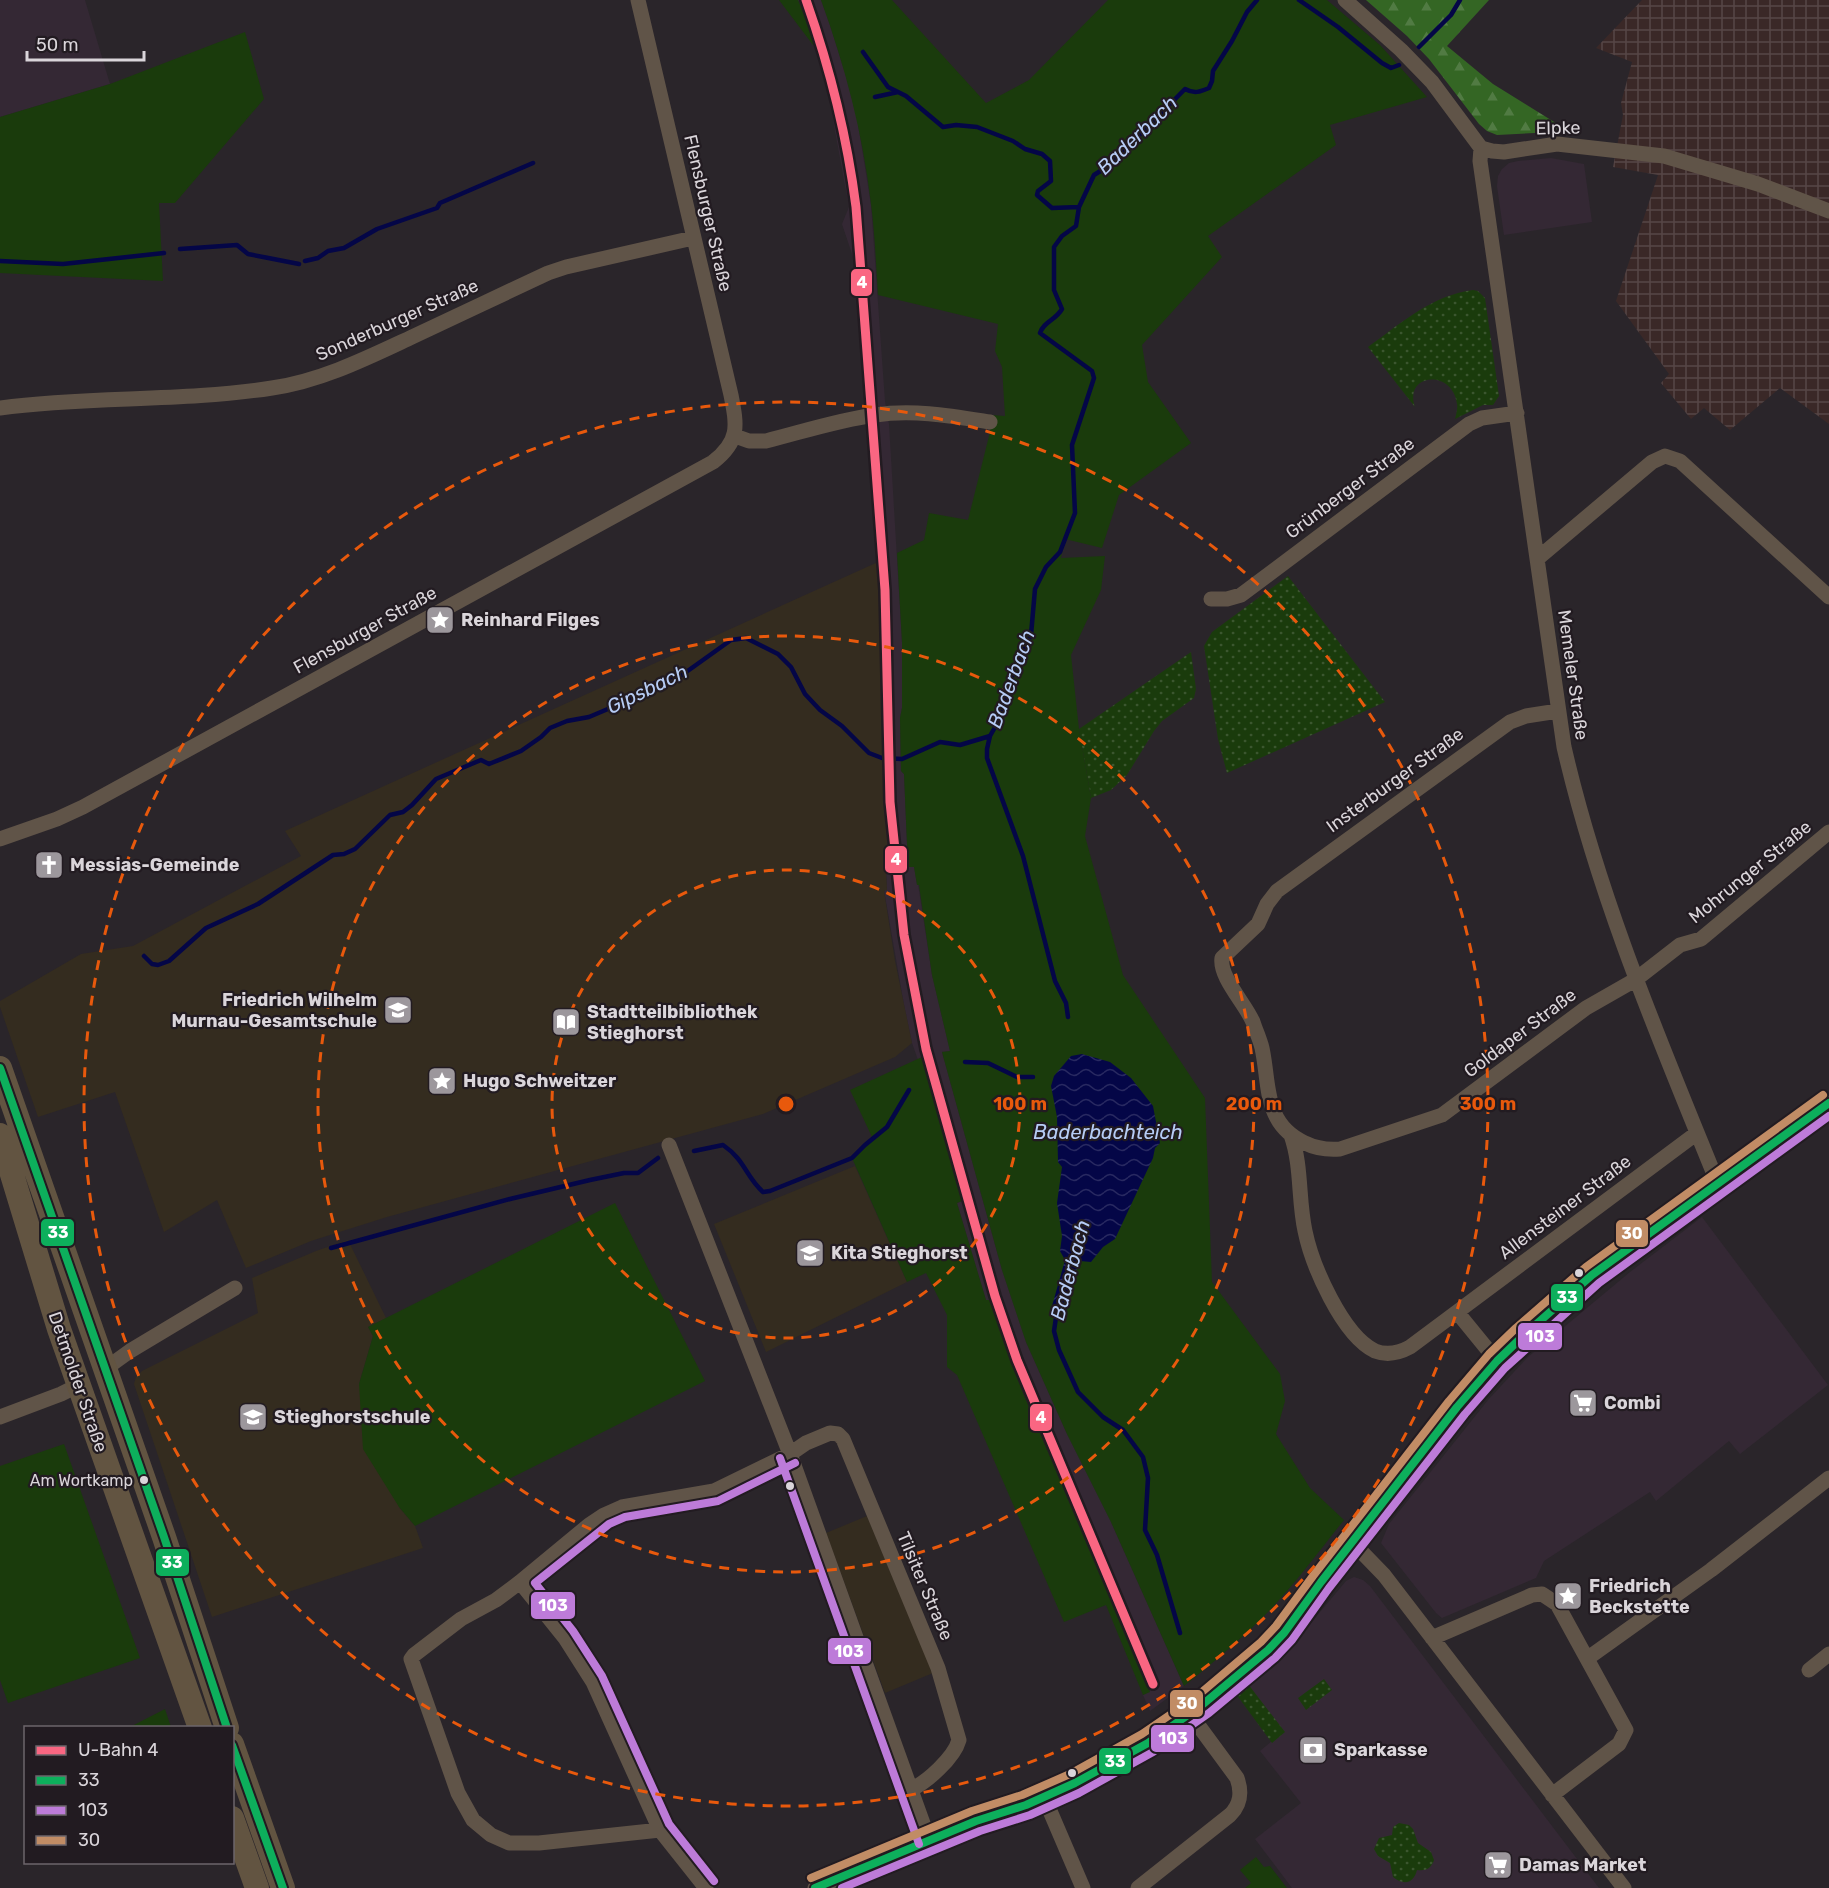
<svg xmlns="http://www.w3.org/2000/svg" width="1829" height="1888" viewBox="0 0 1829 1888" font-family="Rubik,sans-serif">
<defs>
<pattern id="industrial-grid" width="8" height="8" patternUnits="userSpaceOnUse" patternTransform="scale(1.5)"><rect width="8" height="8" fill="#3a2827"/><path d="M0 4h8M4 0v8" fill="none" stroke="#564646"/></pattern>
<pattern id="grass-dots" width="8" height="8" patternUnits="userSpaceOnUse" patternTransform="scale(1.5)"><rect width="8" height="8" fill="#1a3b0c"/><path d="M2 2h.1M6 6h.1" fill="none" stroke="#3b562f" stroke-width="1.8" stroke-linecap="round"/></pattern>
<pattern id="forest-firs" width="22" height="20" patternUnits="userSpaceOnUse" patternTransform="scale(1.5)"><rect width="22" height="20" fill="#346624"/><path d="M5 1l3.5 6h-7zM16 11l3.5 6h-7z" fill="#517b43"/></pattern>
<pattern id="water-waves" width="16" height="10" patternUnits="userSpaceOnUse" patternTransform="scale(1.5)"><rect width="16" height="10" fill="#040647"/><path d="M0 5q4-4 8 0t8 0" fill="none" stroke="#282961"/></pattern>
</defs>
<rect width="100%" height="100%" fill="#2a252a"/>
<path fill="#342834" d="M0,0H85L110,84L0,117Z
M798,0H821L830,25L846,76L857,118L871,205L885,401L889,424L899,592L902,642V708L900,718L901,771L904,774L908,867L914,866L917,884H918L932,975L950,1051L942,1052L1002,1270L1026,1342L1067,1434L1111,1522L1184,1686L1150,1711L1143,1695L1150,1691L1024,1395L1007,1351L990,1300L986,1301L957,1203L962,1201L922,1057L918,1060L912,1043L904,1005L884,890H887L886,871L891,870L883,774L886,771L880,593L856,266L842,224L849,207L831,109L833,99L817,44Z
M1551,158L1584,164L1592,222L1504,235L1497,186L1498,176L1502,169L1509,163L1518,161Z
M1702,1217L1828,1385L1740,1454L1729,1441L1656,1501L1650,1492L1544,1561L1536,1578L1442,1618L1436,1613L1381,1543L1389,1524L1488,1400L1527,1358L1630,1272Z
M1354,1577L1363,1580L1370,1586L1599,1888H1292L1255,1839L1301,1803L1260,1751L1272,1741L1238,1693L1295,1642L1346,1581Z"/>
<path fill="url(#industrial-grid)" d="M1642,0H1829V424L1780,388L1730,430L1704,408L1691,419L1661,383L1669,374L1616,301L1658,175L1613,167L1623,115L1621,103L1632,62L1596,48Z"/>
<path fill="#342c1f" d="M878,562L886,772L883,774L891,871L886,872L887,890L884,891L895,961L912,1043L895,1057L763,1114L387,1217L311,1241L246,1268L217,1200L164,1232L115,1092L38,1117L0,1007V1001L81,954L133,946L301,856L285,831Z
M855,1166L907,1282L766,1352L714,1224Z
M348,1240L386,1318L368,1327L373,1336L359,1384L399,1507L415,1526L423,1548L212,1617L134,1384L136,1377L142,1371L258,1313L252,1278L316,1251Z
M867,1516L933,1673L885,1693L826,1533Z"/>
<path fill="url(#grass-dots)" d="M1473,290L1478,291L1485,298L1499,396L1493,405H1483L1455,419C1456,415 1458,408 1457,404C1453,369 1403,373 1415,407L1368,347C1400,324 1432,295 1473,290Z
M1288,576L1385,702L1227,773L1218,739L1204,646L1212,632Z
M1191,652L1196,689L1194,698L1162,721L1154,731L1127,775L1111,790L1091,798L1079,729Z
M1324,1679L1332,1690L1306,1710L1298,1698Z
M1248,1684L1285,1732L1272,1743L1236,1694Z
M1399,1823L1409,1825L1413,1829L1418,1843L1431,1852L1434,1860C1431,1869 1426,1871 1417,1870C1414,1883 1404,1886 1393,1877L1390,1863L1378,1856L1374,1849L1379,1838L1392,1835L1393,1827Z"/>
<path fill="url(#forest-firs)" d="M1366,0H1489L1447,46L1493,84L1559,125L1555,132L1497,135L1487,131L1479,124L1429,59L1407,36Z"/>
<path fill="#1a3b0c" d="M779,0H798L817,44L813,45Z
M821,0H892L986,103L1029,80L1108,0H1327L1380,45L1427,97L1330,125L1336,145L1208,236L1222,257L1142,345L1148,382L1191,443L1119,495L1102,548L1065,539L1061,558L1105,556L1101,590L1071,655L1079,729L1091,798L1085,836L1123,975L1205,1098L1212,1282L1280,1374L1285,1401L1276,1434L1310,1488L1344,1520C1320,1550 1297,1581 1271,1609C1244,1637 1214,1662 1184,1686L1111,1522L1067,1434L1026,1342L1002,1270L942,1052L950,1051L932,975L919,885H917L914,867H908L904,774L901,771L900,718L902,708V642L897,553L924,540L929,513L968,520L990,432L991,415L1005,416L1002,367L995,351L998,324L878,295C876,265 875,234 871,204C863,134 845,66 821,0Z
M245,32L264,99L175,203H159L163,281L0,273V117L110,84Z
M922,1057L962,1201L957,1203L986,1300H991L1007,1351L1024,1395L1150,1692L1143,1695L1106,1605L1064,1622L957,1375L947,1367V1315L926,1273L907,1282L852,1158L872,1137L850,1090Z
M615,1203L705,1381L415,1526L399,1507L363,1449L359,1384L373,1336L368,1327Z
M64,1444L140,1658L8,1703L0,1680V1466Z
M165,1709L171,1727H130Z
M1256,1857L1264,1867L1270,1866L1287,1888H1245L1251,1883L1240,1870Z"/>
<path fill="url(#water-waves)" d="M1082,1054L1110,1062L1131,1078L1153,1106L1160,1143L1155,1148L1153,1158L1115,1239L1103,1247L1091,1262L1080,1261L1061,1310L1052,1306L1065,1260L1060,1251L1062,1236L1057,1203L1062,1167L1058,1162L1057,1117L1051,1086L1054,1076L1071,1056Z"/>
<g fill="none" stroke-linecap="round" stroke-linejoin="round">
<path stroke="#040647" stroke-width="4.5" d="M1299,0L1338,27L1382,63L1391,68L1399,65
M1419,47L1451,15L1460,0
M863,52L888,87L906,96L943,127L956,125L977,127L1013,141L1025,149L1042,154L1050,161L1051,181L1038,191L1037,195L1052,208L1079,207
M875,97L898,92
M180,249L237,245L248,254L299,264
M0,261L63,264L164,253
M305,261L318,258L328,251L344,248L377,229L437,208L440,203L533,163
M144,956L152,964L158,965L169,961L206,928L258,904L333,855L344,854L355,849L390,815L403,812L412,805L436,779L481,760L489,764L521,751L541,737L550,728L567,721L589,717L622,703L662,679L682,675L731,640L746,638L778,654L791,667L805,694L820,710L842,726L869,753L882,758L902,759L940,742L960,745L990,736
M1068,1017L1066,1003L1055,981L1023,856L987,758V749L990,736L1002,715L1014,669L1031,635L1035,589L1046,567L1060,552L1075,513L1072,445L1094,378L1092,371L1040,333C1044,321 1055,321 1062,309L1054,290V247L1062,236L1076,226L1079,207L1094,175L1110,165L1185,89C1194,94 1200,92 1209,88L1212,81L1213,71L1232,41L1247,12L1257,0
M965,1062L988,1063L1017,1077H1033
M694,1151L723,1145C745,1160 746,1177 763,1192L770,1191L852,1158L865,1145L887,1127L909,1090
M331,1248L510,1199L590,1180L624,1173H638L658,1158
M1058,1304L1054,1331L1059,1350L1078,1392L1103,1417L1123,1430L1143,1457L1148,1478L1145,1530L1157,1555L1180,1633"/>
<path stroke="#605448" stroke-width="15" d="M1345,0L1401,50L1432,82L1481,148L1492,151L1504,152L1557,144L1664,156L1758,184L1829,211
M1481,148L1480,161L1564,747C1599,899 1660,1041 1718,1184
M0,408C90,396 182,402 272,388C321,381 367,358 412,337C457,316 503,294 548,273L566,267L693,238
M735,436L749,441H766C802,432 838,420 875,415C913,409 952,416 990,422
M1537,559L1652,462L1665,456L1680,461L1829,597
M1211,599H1227L1241,595L1469,424L1482,418L1517,413
M1558,711L1526,716L1510,722L1277,891L1267,904L1258,924L1222,958C1219,977 1245,1003 1253,1022C1256,1031 1260,1040 1262,1048C1270,1085 1263,1124 1305,1143C1317,1149 1327,1150 1340,1149L1442,1115L1586,1008L1635,980L1680,945L1701,939L1829,832
M0,839L57,819L83,807L713,462C740,441 737,426 731,395L638,0
M1291,1135C1302,1166 1298,1199 1305,1231C1312,1265 1342,1335 1375,1351C1388,1356 1399,1353 1410,1347L1697,1133
M669,1145L790,1454L929,1840
M1457,1312L1497,1361
M105,1369L130,1351L235,1288
M0,1417L61,1394L79,1385
M1352,1542L1384,1575L1624,1888
M520,1582L565,1638L593,1682L660,1830L706,1888
M1432,1638L1532,1595L1542,1594L1557,1604L1626,1730L1619,1744L1552,1795
M1588,1658L1711,1570L1829,1478
M1809,1670L1829,1654
M1044,1797L1083,1888
M660,1830L539,1843H509L491,1835L473,1820L458,1793L411,1659L414,1655L461,1619L496,1600L520,1582L589,1525L604,1515L622,1507L714,1491L790,1454L806,1443L830,1433L838,1434L843,1439L938,1668L959,1740C954,1758 927,1782 910,1790
M815,1888L976,1821L1026,1805L1075,1783L1148,1743L1202,1705L1268,1650L1284,1633L1321,1582L1457,1407L1497,1361L1523,1336L1592,1275L1829,1103
M1138,1888L1230,1815C1241,1804 1242,1792 1237,1778L1190,1714"/>
<path stroke="#625441" stroke-width="24" d="M0,1068L164,1537L227,1728
M0,1135L59,1329L200,1728
M232,1744L283,1888
M232,1818L257,1888"/>
<g stroke="#221b21" stroke-width="12">
<path id="bus-1" d="M0,1068L164,1537L227,1728
M232,1745L283,1888
M815,1888L976,1821L1026,1805L1075,1783L1148,1743L1202,1705L1268,1650L1284,1633L1321,1582L1457,1407L1497,1361L1523,1336L1592,1275L1829,1103"/>
</g>
<g stroke="#221b21" stroke-width="12">
<path id="bus-2" d="M780,1458L919,1844
M714,1881L669,1824L602,1676L573,1631L535,1583L609,1524L625,1517L718,1501L795,1463
M842,1888L980,1831L1030,1815L1079,1793L1153,1752L1209,1713L1275,1658L1292,1640L1329,1588L1465,1414L1505,1368L1599,1283L1829,1116"/>
</g>
<g stroke="#221b21" stroke-width="12">
<path id="bus-3" d="M811,1878L972,1811L1022,1795L1070,1774L1142,1734L1196,1697L1261,1642L1276,1626L1313,1576L1449,1401L1489,1354L1516,1328L1586,1267L1823,1095"/>
</g>
<use href="#bus-1" stroke="#0daf5c" stroke-width="8"/>
<use href="#bus-2" stroke="#bd7bd9" stroke-width="8"/>
<use href="#bus-3" stroke="#c18c65" stroke-width="8"/>
<g stroke="#221b21" stroke-width="14">
<path id="metro-1" d="M806,0C830,68 847,136 856,207L885,590L890,802L904,935L926,1049L995,1296L1017,1360L1153,1684"/>
</g>
<use href="#metro-1" stroke="#fa6682" stroke-width="9"/>
</g>
<g fill="none" stroke="#e8590c" stroke-width="3" stroke-dasharray="10 8">
<circle cx="786" cy="1104" r="234"/>
<circle cx="786" cy="1104" r="468"/>
<circle cx="786" cy="1104" r="702"/>
</g>
<defs>
<g id="sight-square" transform="scale(1.5)"><rect x="-9" y="-9" width="18" height="18" rx="4" fill="#9c979c" stroke="#221b21"/><path d="M0-6L1.8-2.2L6-1.7L2.9 1.2L3.7 5.4L0 3.3L-3.7 5.4L-2.9 1.2L-6-1.7L-1.8-2.2Z" fill="#fff"/></g>
<g id="church-square" transform="scale(1.5)"><rect x="-9" y="-9" width="18" height="18" rx="4" fill="#9c979c" stroke="#221b21"/><path d="M-1.2-6h2.4v3.5h3.3v2.4h-3.3V6h-2.4V-.1h-3.3v-2.4h3.3Z" fill="#fff"/></g>
<g id="school-square" transform="scale(1.5)"><rect x="-9" y="-9" width="18" height="18" rx="4" fill="#9c979c" stroke="#221b21"/><path d="M0-5L7-2L0 1L-7-2ZM-4 1L0 2.5L4 1V4Q0 6-4 4Z" fill="#fff"/></g>
<g id="library-square" transform="scale(1.5)"><rect x="-9" y="-9" width="18" height="18" rx="4" fill="#9c979c" stroke="#221b21"/><path d="M-6-4Q-3-5.5-.7-3.5V5Q-3 3-6 4ZM6-4Q3-5.5 .7-3.5V5Q3 3 6 4Z" fill="#fff"/></g>
<g id="supermarket-square" transform="scale(1.5)"><rect x="-9" y="-9" width="18" height="18" rx="4" fill="#9c979c" stroke="#221b21"/><path d="M-6-5.5h2.5l.6 2H6L4.5 2H-2.5L-4.4-4H-6ZM-1.5 3.2a1.3 1.3 0 1 0 .1 0ZM3 3.2a1.3 1.3 0 1 0 .1 0Z" fill="#fff"/></g>
<g id="bank-square" transform="scale(1.5)"><rect x="-9" y="-9" width="18" height="18" rx="4" fill="#9c979c" stroke="#221b21"/><path d="M-6-4H6V4H-6ZM0-2.3a2.3 2.3 0 1 0 0 4.6a2.3 2.3 0 1 0 0-4.6Z" fill="#fff"/></g>
</defs>
<g fill-rule="evenodd">
<use href="#sight-square" x="440" y="620"/>
<use href="#church-square" x="49" y="865"/>
<use href="#school-square" x="398" y="1010"/>
<use href="#library-square" x="566" y="1022"/>
<use href="#sight-square" x="442" y="1081"/>
<use href="#school-square" x="810" y="1253"/>
<use href="#supermarket-square" x="1583" y="1403"/>
<use href="#school-square" x="253" y="1417"/>
<use href="#sight-square" x="1568" y="1596"/>
<use href="#bank-square" x="1313" y="1750"/>
<use href="#supermarket-square" x="1498" y="1865"/>
</g>
<g fill="#dad5da" stroke="#221b21" stroke-width="2">
<circle cx="1579" cy="1273" r="5"/>
<circle cx="144" cy="1480" r="5"/>
<circle cx="790" cy="1486" r="5"/>
<circle cx="1072" cy="1773" r="5"/>
</g>
<g text-anchor="middle" stroke-width="4.5" stroke-linejoin="round" paint-order="stroke">
<g font-size="16" fill="#dad5da" stroke="#221b21" text-anchor="end">
<text x="133" y="1486">Am Wortkamp</text>
</g>
<g font-size="18" fill="#dad5da" stroke="#221b21">
<text transform="translate(1558 128) rotate(-1)" y="6">Elpke</text>
<text transform="translate(708 213) rotate(77)" y="6">Flensburger Straße</text>
<text transform="translate(397 320) rotate(-24)" y="6">Sonderburger Straße</text>
<text transform="translate(1350 488) rotate(-37)" y="6">Grünberger Straße</text>
<text transform="translate(365 630) rotate(-29)" y="6">Flensburger Straße</text>
<text transform="translate(1573 675) rotate(82)" y="6">Memeler Straße</text>
<text transform="translate(1395 780) rotate(-36)" y="6">Insterburger Straße</text>
<text transform="translate(1750 872) rotate(-39)" y="6">Mohrunger Straße</text>
<text transform="translate(1520 1033) rotate(-37)" y="6">Goldaper Straße</text>
<text transform="translate(1565 1207) rotate(-37)" y="6">Allensteiner Straße</text>
<text transform="translate(78 1382) rotate(71)" y="6">Detmolder Straße</text>
<text transform="translate(925 1586) rotate(67)" y="6">Tilsiter Straße</text>
</g>
<g font-size="18" font-weight="bold" fill="#dad5da" stroke="#221b21" text-anchor="start">
<text x="461" y="626">Reinhard Filges</text>
<text x="70" y="871">Messias-Gemeinde</text>
<text x="377" y="1006" text-anchor="end">Friedrich Wilhelm<tspan x="377" dy="21">Murnau-Gesamtschule</tspan></text>
<text x="587" y="1018">Stadtteilbibliothek<tspan x="587" dy="21">Stieghorst</tspan></text>
<text x="463" y="1087">Hugo Schweitzer</text>
<text x="831" y="1259">Kita Stieghorst</text>
<text x="1604" y="1409">Combi</text>
<text x="274" y="1423">Stieghorstschule</text>
<text x="1589" y="1592">Friedrich<tspan x="1589" dy="21">Beckstette</tspan></text>
<text x="1334" y="1756">Sparkasse</text>
<text x="1519" y="1871">Damas Market</text>
</g>
<g font-size="20" font-style="italic" fill="#b6ccf5" stroke="#221b21">
<text transform="translate(1137 135) rotate(-44)" y="7">Baderbach</text>
<text transform="translate(1011 679) rotate(-70)" y="7">Baderbach</text>
<text transform="translate(647 689) rotate(-26)" y="7">Gipsbach</text>
<text x="1108" y="1139">Baderbachteich</text>
<text transform="translate(1070 1270) rotate(-75)" y="7">Baderbach</text>
</g>
</g>
<circle cx="786" cy="1104" r="9" fill="#e8590c" stroke="#221b21" stroke-width="3"/>
<g font-size="18" text-anchor="middle" font-weight="bold" fill="#e8590c" stroke="#221b21" stroke-width="4.5" stroke-linejoin="round" paint-order="stroke">
<text x="1020" y="1110">100 m</text>
<text x="1254" y="1110">200 m</text>
<text x="1488" y="1110">300 m</text>
</g>
<g stroke="#221b21" stroke-width="2">
<rect x="850" y="268" width="23" height="29" rx="6" fill="#fa6682"/>
<rect x="884" y="845" width="24" height="29" rx="6" fill="#fa6682"/>
<rect x="40" y="1218" width="35" height="29" rx="6" fill="#0daf5c"/>
<rect x="1615" y="1219" width="34" height="29" rx="6" fill="#c18c65"/>
<rect x="1550" y="1283" width="34" height="29" rx="6" fill="#0daf5c"/>
<rect x="1517" y="1322" width="46" height="29" rx="6" fill="#bd7bd9"/>
<rect x="1029" y="1403" width="24" height="29" rx="6" fill="#fa6682"/>
<rect x="155" y="1548" width="35" height="29" rx="6" fill="#0daf5c"/>
<rect x="530" y="1591" width="46" height="29" rx="6" fill="#bd7bd9"/>
<rect x="827" y="1637" width="45" height="28" rx="6" fill="#bd7bd9"/>
<rect x="1169" y="1689" width="35" height="29" rx="6" fill="#c18c65"/>
<rect x="1150" y="1724" width="45" height="29" rx="6" fill="#bd7bd9"/>
<rect x="1098" y="1747" width="34" height="28" rx="6" fill="#0daf5c"/>
</g>
<g font-size="16" text-anchor="middle" font-weight="bold" fill="#fff">
<text x="862" y="288">4</text>
<text x="896" y="865">4</text>
<text x="58" y="1238">33</text>
<text x="1632" y="1239">30</text>
<text x="1567" y="1303">33</text>
<text x="1540" y="1342">103</text>
<text x="1041" y="1423">4</text>
<text x="172" y="1568">33</text>
<text x="553" y="1611">103</text>
<text x="849" y="1657">103</text>
<text x="1187" y="1709">30</text>
<text x="1173" y="1744">103</text>
<text x="1115" y="1767">33</text>
</g>
<rect x="24" y="1726" width="210" height="138" fill="#221b21" stroke="#6c656b" stroke-width="1.5"/>
<rect x="36" y="1746" width="30" height="9" fill="#fa6682" stroke="#6c656b" stroke-width="1.5"/>
<text x="78" y="1756" font-size="18" fill="#dad5da">U-Bahn 4</text>
<rect x="36" y="1776" width="30" height="9" fill="#0daf5c" stroke="#6c656b" stroke-width="1.5"/>
<text x="78" y="1786" font-size="18" fill="#dad5da">33</text>
<rect x="36" y="1806" width="30" height="9" fill="#bd7bd9" stroke="#6c656b" stroke-width="1.5"/>
<text x="78" y="1816" font-size="18" fill="#dad5da">103</text>
<rect x="36" y="1836" width="30" height="9" fill="#c18c65" stroke="#6c656b" stroke-width="1.5"/>
<text x="78" y="1846" font-size="18" fill="#dad5da">30</text>
<path d="M27 51v9h117v-9" fill="none" stroke="#dad5da" stroke-width="3"/>
<text x="36" y="51" font-size="18" fill="#dad5da" stroke="#221b21" stroke-width="4.5" paint-order="stroke">50 m</text>
</svg>
